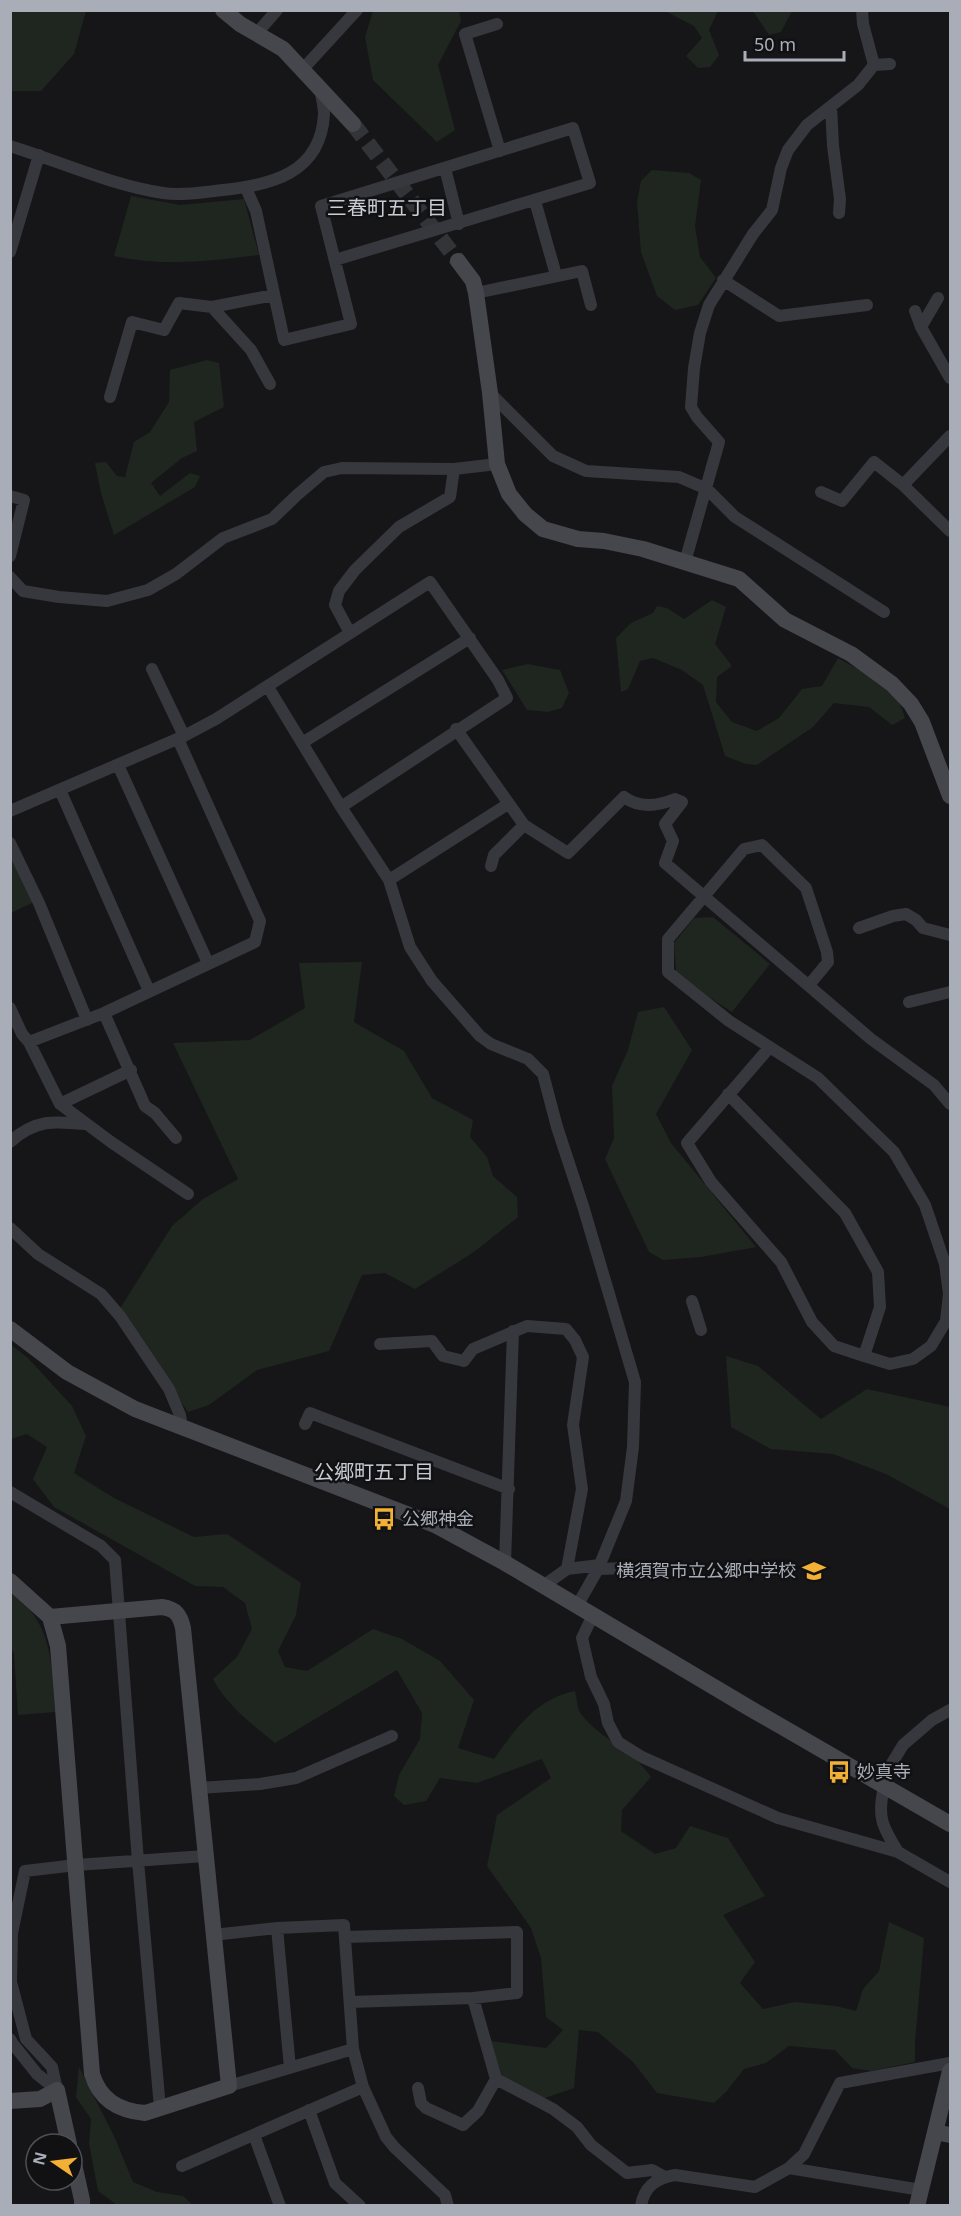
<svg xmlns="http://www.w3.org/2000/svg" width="961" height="2216" viewBox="0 0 961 2216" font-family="'Noto Sans','Noto Sans JP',sans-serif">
<rect width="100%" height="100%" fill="#161618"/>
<path fill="#1e261f" d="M11,10L86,11L74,54L41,91H11Z
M373,11H459L461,21L438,65L455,130L437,142L373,80L365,37Z
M665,11H718L709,30L719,55L710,67L698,68L686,56L702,38L694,26Z
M753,11H792L781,32L769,35Z
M652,170L689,173L701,180L695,226L700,257L716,278L698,305L675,310L657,296L641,252L637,202L641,181Z
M131,196L180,205L244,199L259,255C211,261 162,267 114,256Z
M207,360L219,363L224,407L194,422L197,451L182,458L151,483L160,496L190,473L200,476L195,487L114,535L101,493L95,463L106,462L117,476L125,477L134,442L150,432L169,402L170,370Z
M712,600L726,607L715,644L732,666L717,677L716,702L732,722L757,731L779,718L802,689L822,686L838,658C867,675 896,683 905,718L892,725L869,707L834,703L813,727L757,765L746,764L725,756L703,685L682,670L653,658L640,661L628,689L621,692L616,638L631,623L653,613L657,606L667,608L684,619Z
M528,664L560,670L569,693L562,708L548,712L527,710L502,670Z
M10,850L34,902L11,913H10Z
M713,917L770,964L732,1012L709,997L676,971L674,943L694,918Z
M362,962L354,1022L404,1051L432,1098L473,1120L470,1137L487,1157L493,1176L517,1197L518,1217L474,1252L415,1289L385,1273L362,1275L329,1351L257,1370L209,1405L188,1412L119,1310L172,1226L203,1199L238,1179L173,1043L250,1040L305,1008L299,963Z
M664,1007L692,1050L656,1114L671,1143L756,1247L701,1257L663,1260L649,1252L605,1159L614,1138L612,1086L628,1050L638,1012Z
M10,1344L28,1358L72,1406L86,1436L74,1473L114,1498L194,1537L227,1534L301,1583L296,1615L278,1651L285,1667L307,1671L373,1629L402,1639L440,1661L474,1700L458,1748L494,1759C516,1728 536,1699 575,1691C577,1698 577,1709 581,1714C600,1739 633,1750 651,1777L622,1810L621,1831L655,1854L676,1848L690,1826L728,1838L765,1896L723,1915L755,1962L740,1983L763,2009L795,2002L836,2006L856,2011L863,1989L879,1971L889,1922L924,1938L915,2043V2062L871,2071L852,2068L835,2050L789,2046L766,2063L744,2069L726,2092L714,2103L657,2093L633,2062L598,2032L579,2030L574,2088L542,2099L500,2076L491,2041L546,2048L563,2030L546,2017L541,1958L531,1928L487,1866L497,1815L551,1778L542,1759L477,1783L440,1778L426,1801L404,1805L394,1796L399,1775L420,1739L422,1713L397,1670L275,1743C252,1724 227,1706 213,1679L237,1657L252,1629L245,1603L223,1587L195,1586L54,1507L33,1479L47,1447L27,1434L11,1439Z
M726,1356L758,1366L821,1419L867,1389L950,1407V1509L886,1474L833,1454L771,1449L731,1427Z
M10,1590C54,1625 51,1662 55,1712L18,1715L14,1654L11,1648Z
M79,2067L115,2138L133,2182L157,2192L183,2196L193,2205H117L98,2191L89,2144L91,2119L76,2097Z"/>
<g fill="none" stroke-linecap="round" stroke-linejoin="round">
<path stroke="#333438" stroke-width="16" stroke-dasharray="16 8" stroke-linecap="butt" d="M353,124L458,261"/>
<path stroke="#37383d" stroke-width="12" d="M497,24L465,34L500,151
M257,33L277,10
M874,65L890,64
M303,69L357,10
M831,106L833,146L840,199L839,213
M10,146C61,162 111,185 163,193C182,196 204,192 223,190C272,185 321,173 324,114C324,106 321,96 320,87
M445,168L459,224
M246,188L256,211L284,340L351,324L321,206L573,128L590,183L335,260
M535,201L556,275
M10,252L39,155
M723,280L779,316L867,305
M476,293L582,271L591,305
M212,307L251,350L270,384
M915,311L921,327L950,378
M921,327L938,298
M490,393L553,456L586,471L679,477L707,489L735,517L884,612
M110,397L132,322L164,330L179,303L212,307L274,295
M903,485L950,436
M821,492L842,501L874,462L903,485L950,531
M10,496L24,500L10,556
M685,562L719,442L697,417L691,407L694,368L700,333L709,305L753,234L772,210L781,168L788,150L807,125L858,85L874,65L863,24L862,10
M10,577L23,591L59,597L107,601L148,590L176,574L223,538L272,519L297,495L324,472L342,468L454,469L497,464
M350,633L335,605L339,591L355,570L399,527L450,497L454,469
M152,669L184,736
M268,687L341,807L389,880L410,947L432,981L480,1036L491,1044L528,1059L543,1074L557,1127L583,1206L635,1382L633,1447L626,1501L598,1569L577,1606
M456,729L524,825L568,853L624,797C640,809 658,806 675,799L682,802L665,824L673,841L665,863L871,1039L934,1085L950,1104
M302,743L470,638
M118,765L208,963
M60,790L149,991
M10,811L184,736L216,719L430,582L498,680L507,698L341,807
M10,843L39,903L87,1020
M491,866L494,855L524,825
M389,880L508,804
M859,928L893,916L906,914L916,920L923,928L950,935
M809,985L828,962L827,952L806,888L762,845L744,849L668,939V972L729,1021L818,1078L894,1152L925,1205L945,1264L949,1294L946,1321L931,1346L913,1359L890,1364L864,1356
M909,1002L950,992
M10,1008L22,1034L29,1042L60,1104L111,1142L188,1194
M104,1013L145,1106L155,1113L176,1138
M29,1042L104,1013L255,942L260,921L178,739
M728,1094L845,1213L878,1272L880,1307L864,1356L834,1346L812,1322L781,1262L711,1182L687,1143L769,1048
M60,1104L131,1070
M10,1142C35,1119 55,1121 85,1124
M10,1228L38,1254L101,1294L120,1316L169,1389L180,1415L182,1427
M692,1301L701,1330
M380,1344L432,1341L443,1356L464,1361L473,1349L527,1326L566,1329L575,1340L583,1357L573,1425L582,1489L567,1569L543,1586
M305,1424L310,1413L509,1489
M10,1492L101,1546L115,1560L138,1861L160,2108
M505,1563L513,1331
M567,1569L600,1565
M598,1569L628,1568
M593,1615L582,1638L591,1677L604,1704L608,1723L618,1742L642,1757L778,1818L898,1852L950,1882
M880,1783L903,1745L932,1720L950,1710
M884,1787C877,1817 882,1826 898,1852
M199,1788L260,1784L296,1778L392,1736
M277,1928L290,2068
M213,1935L277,1928L344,1925L353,2049L363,2087L386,2137L395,2148L445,2195L448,2206
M345,1937L517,1932V1993L473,1998L350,2002
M473,1998L496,2079
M10,2039L13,2044L37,2074L57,2090
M229,2086L353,2049
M418,2088L421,2103L426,2108L463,2125L478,2111L496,2079L553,2109L577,2127L591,2145L627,2173L652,2170L665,2177
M57,2090L52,2067L26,2039L11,1982L12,1933L25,1871L76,1865L205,1856
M309,2110L335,2183L360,2206
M254,2135L280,2206
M182,2166L363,2087
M789,2168L921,2190
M641,2206C644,2186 657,2178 675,2175L755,2187L789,2168L804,2154L840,2083L950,2063"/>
<path stroke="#45474d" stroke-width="16" d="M223,10L240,24L283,49L353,124
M458,261L473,281L476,293L490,393L497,464L509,494L525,514L543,529L578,539L604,541L643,549L739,579L785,620L851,654L892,684L911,704L922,722L950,796
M10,1329L67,1372L135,1409L435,1525L505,1563L751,1709L950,1824
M10,1581L50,1617L58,1646L92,2074C100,2100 119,2111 145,2113L229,2086L183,1628C180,1615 176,1609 162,1607L50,1617
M10,2101L40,2099L57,2090L69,2144
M935,2132L950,2135
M72,2155L82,2200V2206
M917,2206L950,2071"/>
</g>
<defs>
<g id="bus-bare" transform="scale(1.8)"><path d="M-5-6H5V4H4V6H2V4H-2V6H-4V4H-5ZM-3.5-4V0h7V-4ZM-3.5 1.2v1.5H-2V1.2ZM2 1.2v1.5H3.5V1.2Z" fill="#f2b134" stroke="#111113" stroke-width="2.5" paint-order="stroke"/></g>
<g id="school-bare" transform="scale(1.8)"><path d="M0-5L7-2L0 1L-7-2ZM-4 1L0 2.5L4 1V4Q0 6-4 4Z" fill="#f2b134" stroke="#111113" stroke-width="2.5" paint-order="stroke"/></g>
</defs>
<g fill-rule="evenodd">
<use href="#bus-bare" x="384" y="1519"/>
<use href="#school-bare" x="814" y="1571"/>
<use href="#bus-bare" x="839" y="1772"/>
</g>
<g text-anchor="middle" stroke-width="5" stroke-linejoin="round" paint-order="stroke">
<g font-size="18" fill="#a8adb8" stroke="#111113" text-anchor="start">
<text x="402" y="1525">公郷神金</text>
<text x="796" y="1577" text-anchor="end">横須賀市立公郷中学校</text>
<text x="857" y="1778">妙真寺</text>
</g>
<g font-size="20" fill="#c9ccd4" stroke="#111113">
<text x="387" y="215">三春町五丁目</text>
<text x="374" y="1479">公郷町五丁目</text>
</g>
</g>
<rect width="961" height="2216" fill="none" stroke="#a8adb8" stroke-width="24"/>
<g transform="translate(54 2162) rotate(284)"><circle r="28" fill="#111113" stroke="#4d4f55" stroke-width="1.5"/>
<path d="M0-4.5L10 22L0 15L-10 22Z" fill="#f2b134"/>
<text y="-9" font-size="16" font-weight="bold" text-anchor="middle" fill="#a8adb8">N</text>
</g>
<path d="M745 51v9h99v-9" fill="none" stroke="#a8adb8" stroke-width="3"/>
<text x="754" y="51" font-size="18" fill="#a8adb8" stroke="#111113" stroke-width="4.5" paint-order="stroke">50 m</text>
</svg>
